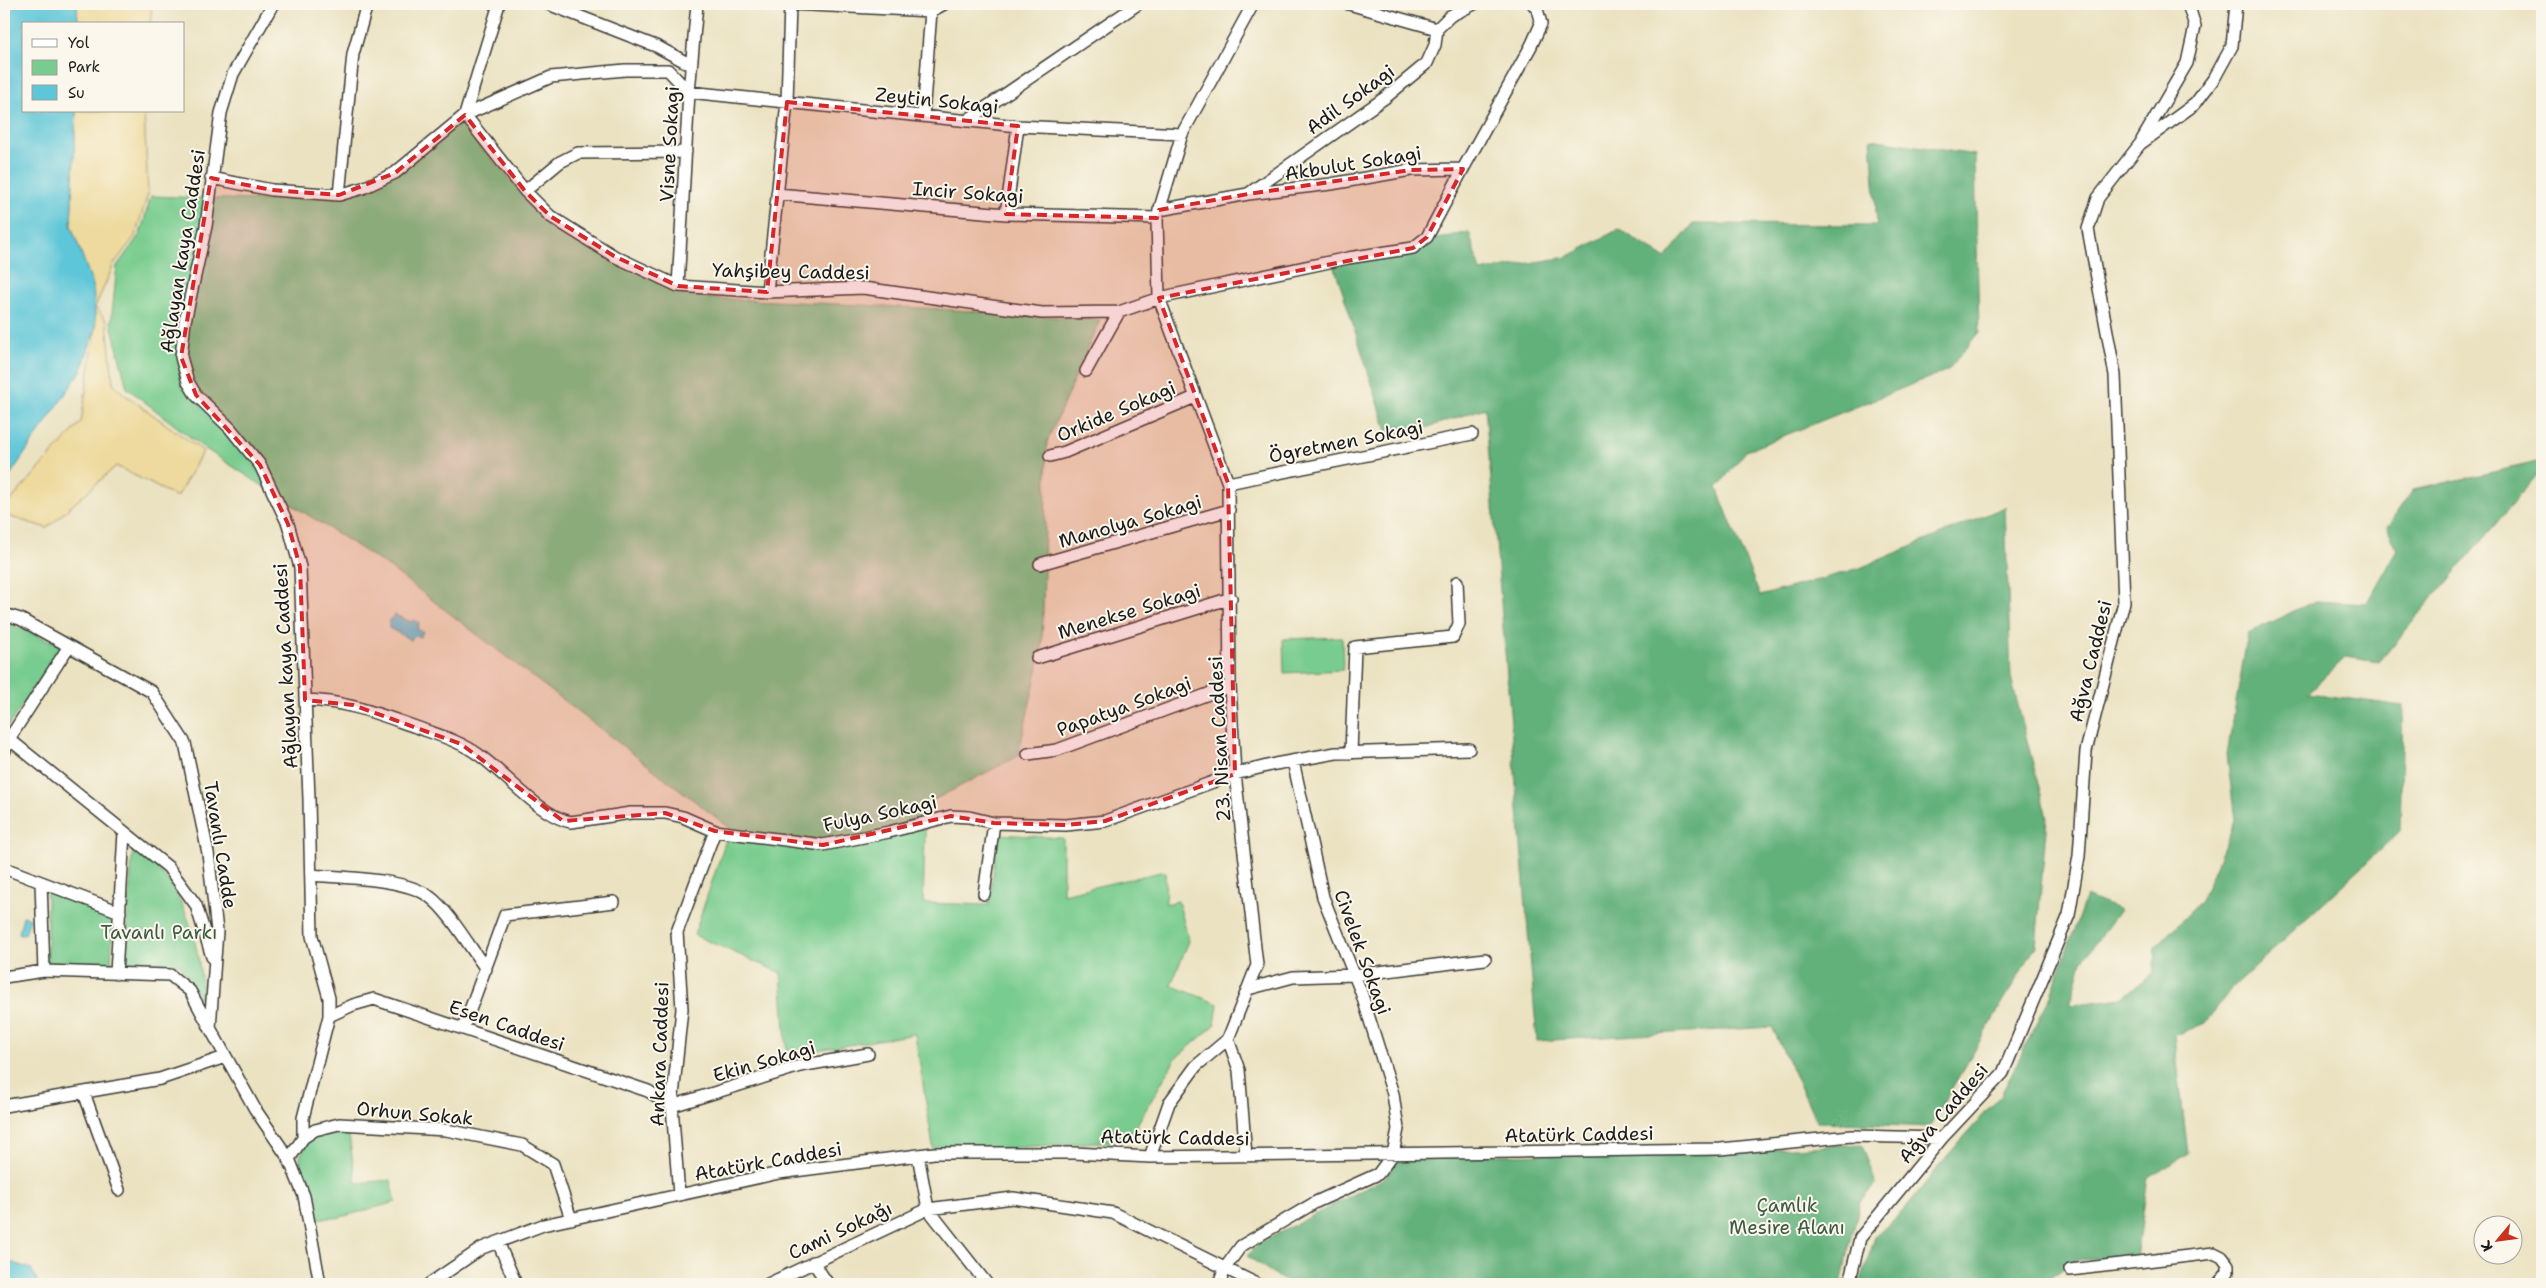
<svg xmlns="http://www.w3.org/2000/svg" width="2546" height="1288" viewBox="0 0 2546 1288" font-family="'Shantell Sans',sans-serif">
<rect width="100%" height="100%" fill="#fbf7ec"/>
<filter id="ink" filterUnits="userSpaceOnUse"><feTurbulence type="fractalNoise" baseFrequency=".02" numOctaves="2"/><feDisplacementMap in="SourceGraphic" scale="10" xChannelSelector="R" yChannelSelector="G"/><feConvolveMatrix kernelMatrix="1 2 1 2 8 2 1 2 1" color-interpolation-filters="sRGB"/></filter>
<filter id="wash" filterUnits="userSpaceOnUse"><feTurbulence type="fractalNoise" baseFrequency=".0096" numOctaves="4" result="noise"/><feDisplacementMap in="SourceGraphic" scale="20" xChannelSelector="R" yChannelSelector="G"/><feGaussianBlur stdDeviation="1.12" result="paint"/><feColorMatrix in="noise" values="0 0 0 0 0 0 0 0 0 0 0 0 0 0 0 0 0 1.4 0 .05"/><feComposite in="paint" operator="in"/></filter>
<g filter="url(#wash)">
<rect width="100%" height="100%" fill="#ebe2c1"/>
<path fill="#79cc8f" stroke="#4a7456" d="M458,121L560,234L708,298L925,308L1100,320L1047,442L1042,649L1018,756L926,804L923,903L989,905L998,834L1063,838V894L1165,871L1166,904L1178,901L1189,941L1171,985L1218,1004L1215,1025L1176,1058L1128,1140L934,1153L915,1034L787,1055L781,973L694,935L730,828L389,567L204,448L127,388L111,323L117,266L140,234L151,196L253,200L339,195L381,181Z
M4,622L59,644L60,649L4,732Z
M1342,637L1343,670L1284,673L1283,639Z
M133,846C145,857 160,869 169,882C193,917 199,954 203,996L199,997L180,964L124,966Z
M47,890L113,912L111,966H47Z
M337,1129L349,1135L356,1183L391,1180L396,1202L337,1218H316C308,1208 306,1198 303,1186C295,1152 301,1137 337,1129Z"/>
<path fill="#62b07a" stroke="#3f664b" d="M1871,139L1975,155L1979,332L1948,370L1746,451L1717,488L1760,596L1860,568L2005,507L2011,678L2047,818L2036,946L1929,1127L1817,1122L1772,1027L1537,1041L1485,408L1411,433L1387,431L1333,262L1469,232L1480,271L1567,257L1619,229L1665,258L1693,224L1877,225Z
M2542,461V469L2379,662L2346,657L2308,693L2403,706L2400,831L2231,989L2205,1023L2174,1036L2188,1154L2148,1177L2137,1258L2075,1260L2042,1284H1860L1875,1237L1904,1210L1948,1155L2001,1095L2051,995L2086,896L2120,910L2082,961L2070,1005L2122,998L2154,972L2155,947L2201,901L2235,821L2227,754L2248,633L2315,601L2366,604L2397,550L2387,527L2413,490Z
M1862,1144L1876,1184L1860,1202L1841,1284H1289L1247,1256L1258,1244L1385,1178L1400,1156L1721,1152Z"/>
<path fill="#eeda9e" stroke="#857b5d" d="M77,4H152L150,24H78Z
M76,111H144L148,194L135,236L114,264L95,307L107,321L113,383L124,394L203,451L177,497L116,466L47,528L4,515V508L81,422L96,327L71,225Z"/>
<path fill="#5dc6d8" stroke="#3c717a" d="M4,4H77L78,24H24V111H76L71,225L93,285L96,327L81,371L4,484Z
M395,615L411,622L414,620L419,623L417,629L423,632L420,637L415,635L411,640L389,628V620Z
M23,916L30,918L25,935L19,933Z
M4,1260L31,1269L39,1284H4Z"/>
</g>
<g filter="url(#ink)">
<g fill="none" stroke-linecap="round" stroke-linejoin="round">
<g stroke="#3b3a35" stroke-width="14">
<path id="minor" d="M273,4L233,74L221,113L206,226L185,321L181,357L188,382L196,395L230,428L260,465L288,524L300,567L309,799L312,936L329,998V1016L303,1118V1138L289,1159
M548,4L658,47L691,65
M790,4L931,11L944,4
M1349,4L1437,29
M923,116L931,11
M966,121L1138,4
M2142,140L2187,63L2195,26L2188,4
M211,178L272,190L339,195L363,188L395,173L465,115L499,4
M525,191L560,162L578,153L686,152
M777,194L1006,214L1157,218
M1248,194L1386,97L1427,63L1435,45L1437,29L1450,16L1474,4
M339,195L353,54L367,4
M1159,210L1248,194L1331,184L1411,170L1463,169L1531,46L1541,24L1537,9L1533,4
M1006,214L1018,126
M678,286L689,92L697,4
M767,292L787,102L790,4
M1119,312L1042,313L863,288L767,292L678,286L614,256L550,216L525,191L465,115L551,77L625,70H668L689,92L1018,126L1182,134
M1086,371L1119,312L1159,298L1157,218L1182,134L1253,4
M1050,456L1065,452L1195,397
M1228,483L1472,434
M1040,564L1229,510
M4,614L20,619L152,692L185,743L208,853L217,931L210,1028L255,1109L289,1159L304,1196L320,1284
M1037,658L1231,598
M305,700C347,701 378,714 416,727C438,735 460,741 479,755C505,773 541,817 571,822L631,813H665L683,817L715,831L823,845L889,832L951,816L969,817L994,823L1066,825L1105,821L1235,774L1275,764L1336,753L1469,749
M4,742L9,739L168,867L196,905L212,957
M4,753L9,739L69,646
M1351,753L1355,647L1453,637L1459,624L1457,582
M1028,754L1057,750L1230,686
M4,868L120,912
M311,875C343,878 406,878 430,897C449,911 471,949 486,969
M41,882L44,971
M984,894L994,823
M116,974L124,832
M4,977L44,971L170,975L190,991L209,1026
M1248,989L1293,977L1354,975L1485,959
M329,1016L353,1005L374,999L648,1091L672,1106
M463,1029L505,915L614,902
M1228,1039L1239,1070L1246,1156
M84,1093L119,1190
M4,1106L160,1079L225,1057
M672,1106L800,1066L868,1054
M303,1138L315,1130L339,1124L446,1130L522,1145L553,1164L571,1219
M918,1155L928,1209L987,1284
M1150,1157L1169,1103L1196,1066L1228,1039L1257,965L1235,774L1230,686L1228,483L1159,298L1348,258L1413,248L1427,237L1463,169
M679,1195L672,1106L682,1009L677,932L715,831
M498,1242L516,1284
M813,1262L828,1284
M2070,1270L2214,1253L2222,1257L2228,1265V1272L2219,1284
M429,1284L482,1248L543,1225L779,1173L934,1153H1074L1150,1157L1721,1149L1851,1136L1942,1138
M768,1284L928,1209L1013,1198L1113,1213L1257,1284
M1219,1284L1225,1268L1241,1246L1316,1202L1378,1174L1393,1154L1398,1129L1393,1094L1361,992L1323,897L1293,761
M1849,1284L1860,1238L1942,1138L2003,1073L2069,915L2079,856L2086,751L2124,602L2115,375L2088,229L2098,198L2140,144L2195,104L2215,77L2232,46L2236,4"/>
</g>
<use href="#minor" stroke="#fff" stroke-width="11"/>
</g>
</g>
<path fill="#d62828" fill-opacity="0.2" stroke="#d62828" stroke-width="4" stroke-dasharray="10 6" stroke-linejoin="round" d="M787,102L1018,126L1006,214L1157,218L1159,210L1248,194L1411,170L1463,169L1427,237L1413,248L1159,298L1228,483L1235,774L1105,821L1066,825L994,823L951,816L823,845L715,831L665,813L563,821L461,744L353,705L305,700L300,567L288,524L260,465L196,395L181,357L211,178L272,190L339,195L395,173L465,115L525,191L550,216L614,256L678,286L767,292Z"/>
<g text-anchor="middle" stroke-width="4" stroke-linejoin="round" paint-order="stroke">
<g font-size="19" fill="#1c1c1c" stroke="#fbf7ec">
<text transform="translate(1350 99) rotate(-36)" y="7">Adil Sokagi</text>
<text transform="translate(937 100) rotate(6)" y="7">Zeytin Sokagi</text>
<text transform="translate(669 144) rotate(-87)" y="7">Visne Sokagi</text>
<text transform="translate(1353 163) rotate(-9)" y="7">Akbulut Sokagi</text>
<text transform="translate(968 192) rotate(4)" y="7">Incir Sokagi</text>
<text transform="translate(182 251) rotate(-81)" y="7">Ağlayan kaya Caddesi</text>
<text transform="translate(791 271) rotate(1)" y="7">Yahşibey Caddesi</text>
<text transform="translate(1116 411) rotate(-23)" y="7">Orkide Sokagi</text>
<text transform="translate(1346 441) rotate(-11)" y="7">Ögretmen Sokagi</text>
<text transform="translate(1130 521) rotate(-16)" y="7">Manolya Sokagi</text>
<text transform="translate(1129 611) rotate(-17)" y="7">Menekse Sokagi</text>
<text transform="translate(2090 661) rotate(-76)" y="7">Ağva Caddesi</text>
<text transform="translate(285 666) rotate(-93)" y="7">Ağlayan kaya Caddesi</text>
<text transform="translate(1124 706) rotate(-20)" y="7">Papatya Sokagi</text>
<text transform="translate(1219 739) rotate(-93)" y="7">23. Nisan Caddesi</text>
<text transform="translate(880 813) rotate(-12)" y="7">Fulya Sokagi</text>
<text transform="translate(221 845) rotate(81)" y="7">Tavanlı Cadde</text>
<text transform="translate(1363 952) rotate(70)" y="7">Civelek Sokagi</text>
<text transform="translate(507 1025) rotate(19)" y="7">Esen Caddesi</text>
<text transform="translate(659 1054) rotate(-88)" y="7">Ankara Caddesi</text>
<text transform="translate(764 1061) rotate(-16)" y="7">Ekin Sokagi</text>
<text transform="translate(415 1113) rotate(5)" y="7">Orhun Sokak</text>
<text transform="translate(1943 1113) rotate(-49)" y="7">Ağva Caddesi</text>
<text transform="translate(1579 1134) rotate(-1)" y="7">Atatürk Caddesi</text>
<text transform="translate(1175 1137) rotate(1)" y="7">Atatürk Caddesi</text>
<text transform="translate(768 1161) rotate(-10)" y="7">Atatürk Caddesi</text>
<text transform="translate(840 1230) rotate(-25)" y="7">Cami Sokağı</text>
</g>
<g font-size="19" fill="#3d5a44" stroke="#fbf7ec">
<text x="159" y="939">Tavanlı Parkı</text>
<text x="1787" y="1212">Çamlık<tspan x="1787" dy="22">Mesire Alanı</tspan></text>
</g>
</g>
<rect width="2546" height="1288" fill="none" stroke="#fbf7ec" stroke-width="20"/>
<rect x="22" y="22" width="162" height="90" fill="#fbf7ec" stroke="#a29f99"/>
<rect x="32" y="39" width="25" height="8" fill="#ffffff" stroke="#a29f99"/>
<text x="68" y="48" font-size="15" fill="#1c1c1c">Yol</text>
<rect x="32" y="60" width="25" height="15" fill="#79cc8f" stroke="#a29f99"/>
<text x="68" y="72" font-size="15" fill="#1c1c1c">Park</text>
<rect x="32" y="85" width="25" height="15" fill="#5dc6d8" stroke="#a29f99"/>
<text x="68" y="98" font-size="15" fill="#1c1c1c">Su</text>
<g transform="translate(2498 1240) rotate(241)"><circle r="24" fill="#fbf7ec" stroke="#a29f99"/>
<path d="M0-4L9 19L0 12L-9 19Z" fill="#c8321e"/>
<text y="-8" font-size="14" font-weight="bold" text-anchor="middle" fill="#1c1c1c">K</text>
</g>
</svg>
